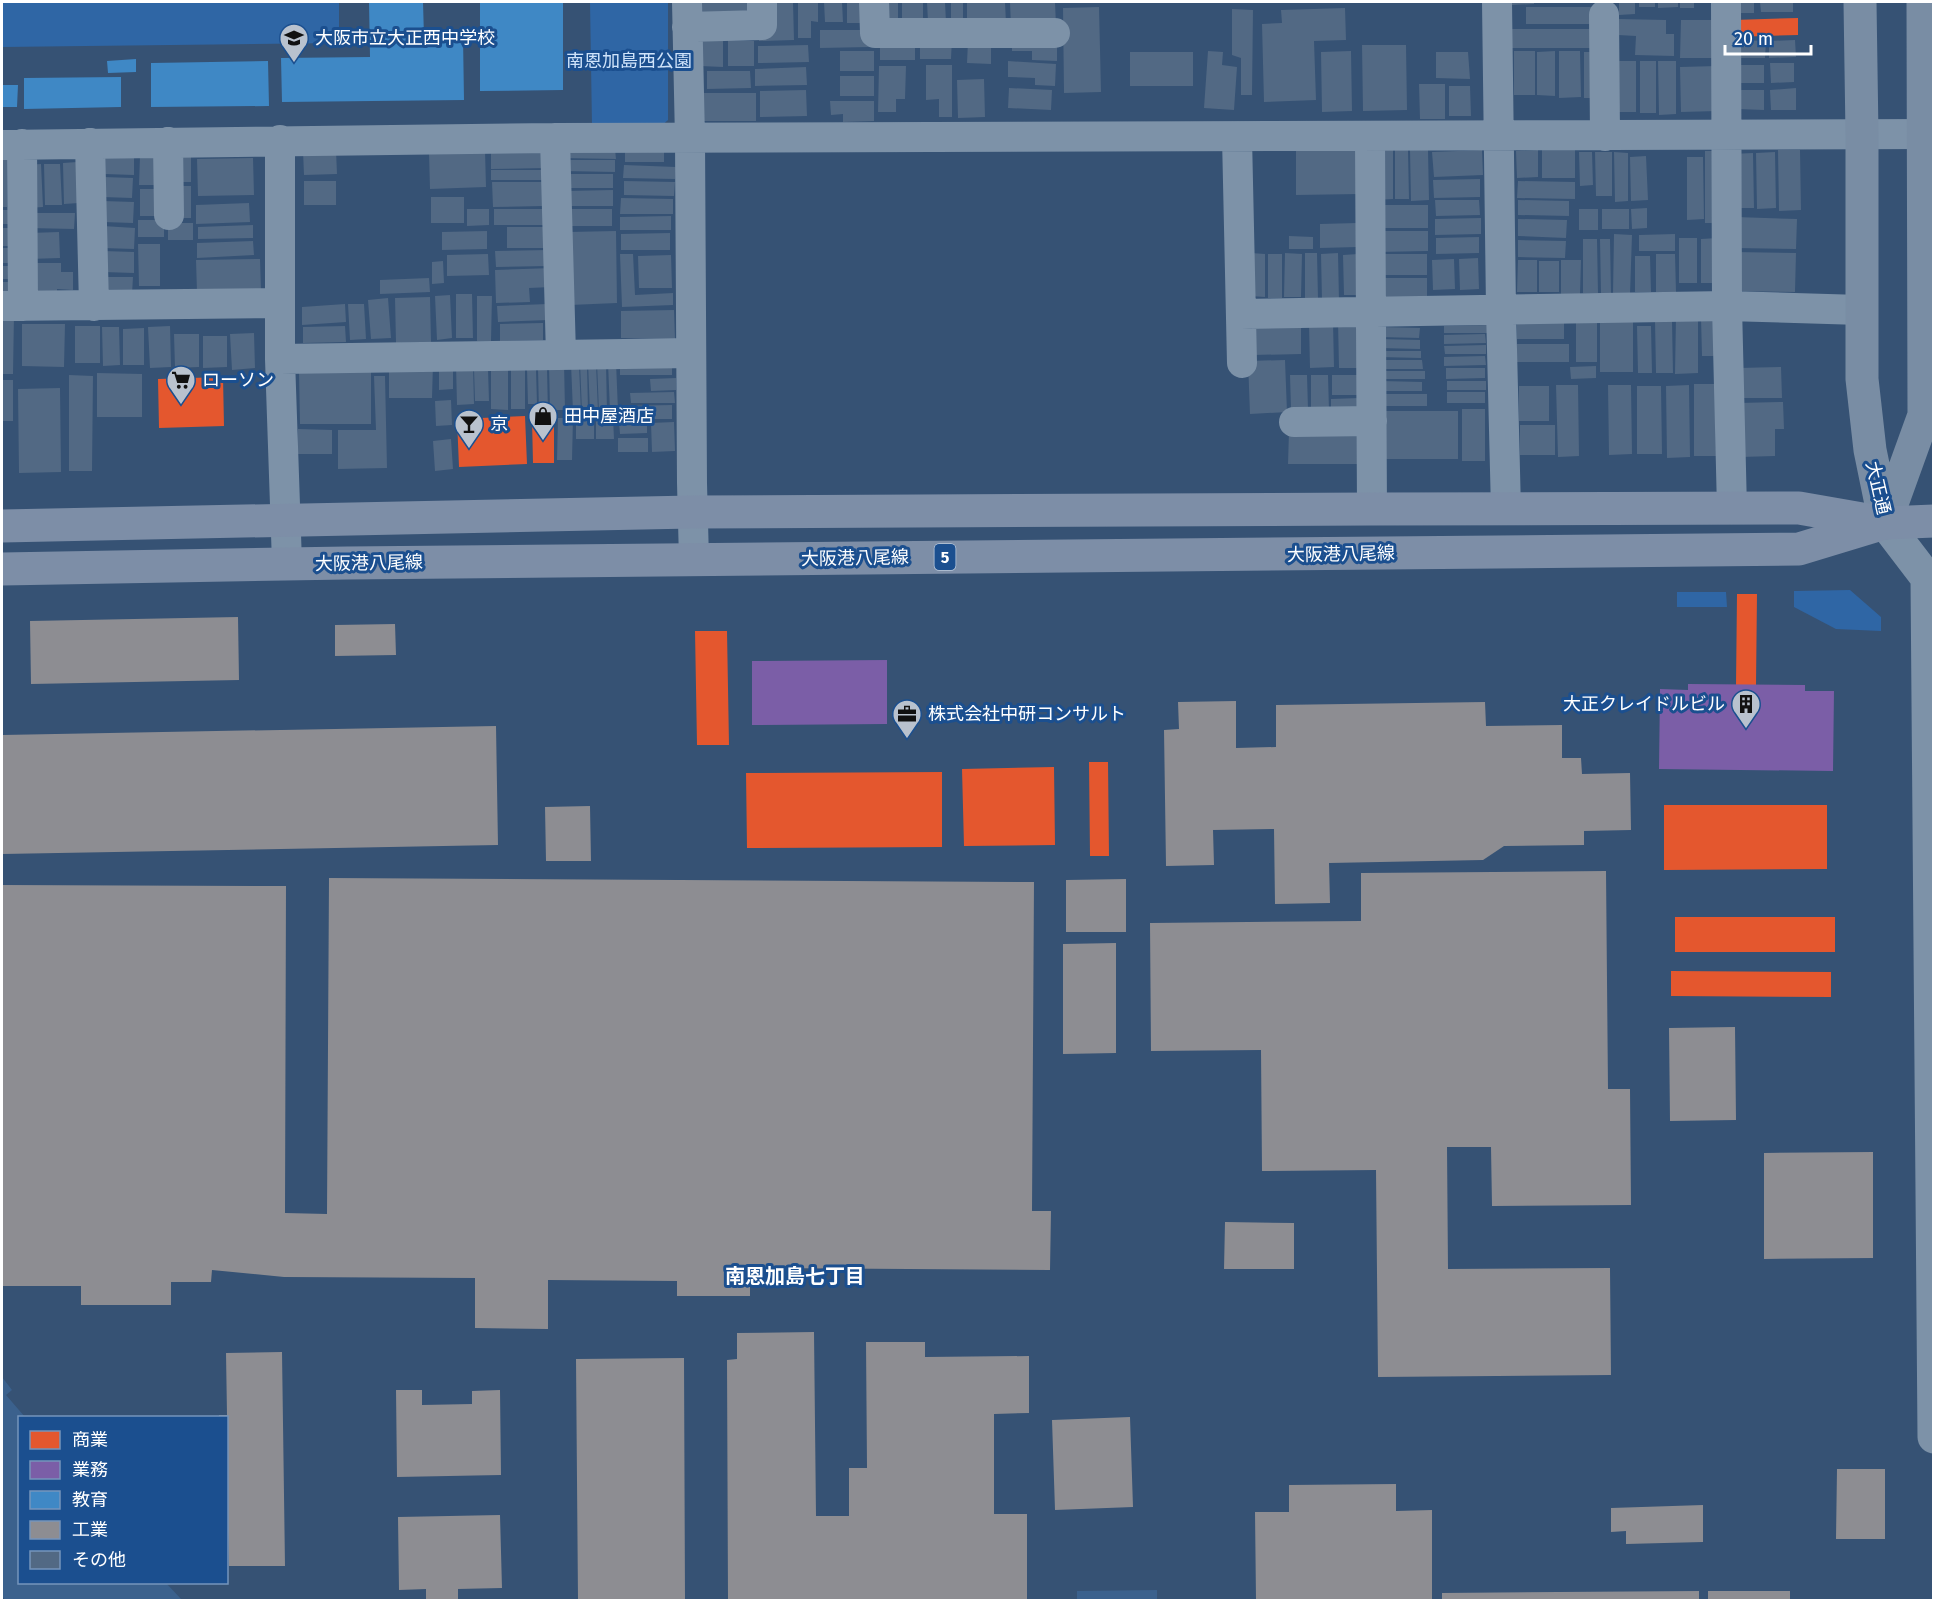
<svg xmlns="http://www.w3.org/2000/svg" width="1935" height="1602" viewBox="0 0 1935 1602" font-family="'Fira Sans','Noto Sans JP',sans-serif">
<rect width="100%" height="100%" fill="#365274"/>
<path fill="#2f66a5" d="M2,2H339V43L2,47Z
M590,2H668V120L660,127L592,126Z
M1850,590L1881,617V631L1836,629L1794,607V591Z
M1677,592H1726L1727,607H1677Z"/>
<path fill="#3b618d" d="M2,1377L12,1390L6,1395L25,1417L20,1418V1582L166,1583L182,1600H5L2,1596Z
M1157,1590V1600H1077V1591Z"/>
<path fill="#e4572e" d="M1798,18V35L1733,37V20Z
M223,377L224,426L159,428L158,379Z
M525,416L527,464L459,467L457,419Z
M532,420H554V463H533Z
M1737,594H1757L1756,685H1736Z
M695,631H727L729,745H697Z
M1089,762H1108L1109,856H1090Z
M1054,767L1055,845L964,846L962,769Z
M942,772V847L747,848L746,773Z
M1664,805H1827V869L1664,870Z
M1675,917H1835V952H1675Z
M1671,971L1831,972V997L1671,996Z"/>
<path fill="#7b5ea7" d="M887,660V724L752,725V661Z
M1688,684L1805,685V691H1834L1833,771L1659,769L1660,689L1688,690Z"/>
<path fill="#3f88c5" d="M369,2H423L424,37H463L464,100L282,102L281,58L370,57Z
M480,2H563V90L480,91Z
M136,59V72L108,73L107,61Z
M268,61L269,106L151,107V63Z
M121,77V107L24,109V78Z
M2,85H18L17,107H2Z"/>
<path fill="#8d8d92" d="M238,617L239,680L31,684L30,621Z
M395,624L396,655L335,656V625Z
M1236,701V748L1276,747V705L1485,702L1486,726L1562,725V758H1581L1582,774L1630,773L1631,830L1584,831V845L1504,846L1483,860L1329,863L1330,903L1275,904L1274,829L1213,830L1214,865L1166,866L1164,730L1179,729L1178,702Z
M496,726L498,845L2,854V735Z
M590,806L591,861H546L545,807Z
M1606,871L1608,1089H1630L1631,1205L1492,1206L1491,1147H1447L1448,1269L1610,1268L1611,1375L1378,1377L1376,1170L1262,1171L1261,1050L1151,1051L1150,923L1361,921V873Z
M329,878L1034,882L1032,1211H1051L1050,1270L750,1268V1296H677V1281L548,1280V1329L475,1328V1278L284,1277L212,1270L211,1282H171V1305H81V1286H2V885L286,886L285,1213L327,1214Z
M1126,879V932H1066V880Z
M1116,943V1053L1063,1054V944Z
M1735,1027L1736,1120L1670,1121L1669,1028Z
M1873,1152V1258L1764,1259V1153Z
M1225,1222L1294,1223V1269H1224Z
M814,1332L816,1516H849V1468H867L866,1342H925V1357L1029,1356V1413L994,1414V1514H1027V1600H728L727,1360L737,1359V1333Z
M282,1352L285,1566H229L228,1531H226V1418H219V1415H227L226,1353Z
M684,1358L685,1600H578L576,1359Z
M396,1390H422V1405L472,1404V1391L500,1390L501,1475L397,1477Z
M1130,1417L1133,1507L1055,1510L1052,1420Z
M1837,1469H1885V1539H1836Z
M1396,1484V1511L1432,1510V1600H1256L1255,1512H1289V1485Z
M1703,1505V1542L1626,1544V1531L1611,1532V1508Z
M500,1515L502,1588L458,1589V1600H426V1589L399,1590L398,1517Z
M1699,1591V1600H1442V1593Z
M1708,1591H1790V1600H1708Z"/>
<path fill="#526984" d="M695,2H753V14L695,12Z
M773,2H793L794,40L759,41V33Z
M798,2H818V22L811,21V38H798Z
M824,2H842L843,22H825Z
M847,2H869V23H847Z
M881,2H898V23L881,24Z
M902,2H923V22H902Z
M927,2H945L946,22H928Z
M951,2H963V25H951Z
M967,2H1005L1006,23H967Z
M1010,2H1055L1056,25L1011,27Z
M1512,2H1534V4L1512,5Z
M1619,2H1635V14L1619,15Z
M1639,2H1655V7H1639Z
M1658,2H1678V7L1658,8Z
M1680,2H1694V8H1680Z
M1734,2H1754V13H1734Z
M1760,2H1793V12H1761Z
M1099,7L1101,92L1064,93L1063,8Z
M1526,7H1591V24H1526Z
M1345,8L1346,40L1314,41L1316,100L1264,102L1262,24L1282,23L1281,10Z
M1232,9L1253,10L1252,95H1241V58L1232,55Z
M1618,19L1666,20V34H1674V56L1635,55L1636,36L1618,35Z
M1681,20H1716V58H1680Z
M1511,29H1598V48H1511Z
M820,30H869L870,47L820,48Z
M920,38H952L951,59H920Z
M880,39L915,40V60H880Z
M1012,39L1057,41V61L1032,60V51H1012Z
M700,40H723V67L700,66Z
M728,40L754,41V66H728Z
M1738,40L1766,41L1765,58H1737Z
M1795,40L1796,57L1769,58V41Z
M968,41L991,42V64L967,63Z
M808,45L809,62L758,63V46Z
M1362,45H1406L1407,110L1363,111Z
M840,51H874V71H840Z
M1208,51L1223,52L1222,65L1237,67L1234,110L1204,108Z
M1351,51L1352,111L1322,112L1321,52Z
M1514,51H1535V95H1514Z
M1555,51V96L1537,95V52Z
M1559,51H1580L1581,97L1559,98Z
M1130,52H1193V86H1130Z
M1436,52H1468L1470,79L1436,78Z
M1584,52H1601V98H1584Z
M1008,61L1056,64L1055,86L1035,85V78L1008,77Z
M1618,61H1636V112H1619Z
M1640,61H1656V113H1640Z
M1658,61H1676V114L1659,115Z
M1770,63H1794V82L1771,83Z
M926,65H952V117H939V99L926,100Z
M1739,65H1764V83H1739Z
M879,66H906L905,99H896V112H878Z
M1717,66L1718,111L1681,112L1680,67Z
M806,67L807,85L755,86V69Z
M707,71H750L751,88L707,89Z
M840,76H874V96H840Z
M984,79L985,117L958,118L957,80Z
M1419,84H1445V119H1420Z
M1449,86H1470L1471,116H1449Z
M1009,88L1052,90L1051,110L1008,108Z
M1796,88V110H1771L1770,90Z
M806,90L807,116L760,117V91Z
M1737,90H1764V110L1738,109Z
M699,93H756V121H699Z
M830,101H874V121L843,122V114L831,115Z
M625,147L664,148V162H625Z
M547,149V168L491,169V150Z
M563,149H615L616,159L563,158Z
M1360,149V194L1296,195V150Z
M1374,149H1393V199L1374,200Z
M1575,149V178H1542V150Z
M336,150L337,174L304,175L303,151Z
M485,150L486,187L430,189L429,152Z
M1395,150H1408L1409,199H1395Z
M1410,150H1428L1429,200L1411,201Z
M1482,150L1483,175L1434,177L1432,152Z
M1538,150V177L1517,178L1516,151Z
M1778,150H1800L1801,210L1779,211Z
M1705,151H1720V223H1705Z
M1579,152H1592L1593,185L1580,186Z
M1595,152H1612V196H1596Z
M1614,152L1628,153V201L1615,202Z
M1775,152L1776,208L1757,209L1756,153Z
M174,153H191V182H174Z
M1753,153L1754,208H1732L1731,154Z
M104,156H134V175L104,174Z
M140,156H156V185H139Z
M1646,156L1648,200L1631,201L1630,157Z
M1687,157H1703L1704,219L1687,220Z
M2,158H7V207H2Z
M253,158L254,195L198,196L197,159Z
M563,160H615V172L563,171Z
M77,162L79,203L64,204L63,163Z
M41,164L43,207L28,208L26,165Z
M44,164H60L62,205H45Z
M624,165L676,167L675,179L623,178Z
M491,170H546V180H491Z
M564,174H613V188H564Z
M103,177L133,178L132,198L102,197Z
M1480,179V197L1434,198L1433,180Z
M304,181H336V205H304Z
M624,181L675,182L674,196L624,195Z
M1518,181L1575,182V199L1517,198Z
M492,182H543L544,206L493,207Z
M175,186H191V218H175Z
M140,189H158V216H140Z
M613,190V206H565V191Z
M431,197H464V223H431Z
M621,198L673,199V214H620Z
M1435,200H1479L1480,215L1436,216Z
M1518,200L1569,201V216L1518,215Z
M103,201L134,202L133,223L103,222Z
M249,203L250,222L196,224V205Z
M1375,205H1428V228H1375Z
M1647,208V228L1632,229L1631,209Z
M467,209H489V225L467,226Z
M494,209H544V225H494Z
M567,209H612V226H566Z
M1579,209H1598V230H1579Z
M1602,209H1629V229H1602Z
M2,210H16V224H2Z
M29,213H75L74,229L28,228Z
M671,216V230H620V217Z
M1736,217L1797,219L1796,249L1735,248Z
M1481,218V234L1435,235V219Z
M1518,219L1567,220L1566,238L1518,236Z
M138,220H164V237H138Z
M168,223H193V240H168Z
M1357,223L1358,247L1320,248V224Z
M253,225V238L198,239V227Z
M103,226L135,228L134,249L102,248Z
M507,227H549L550,248H507Z
M2,228H13L12,246H2Z
M487,231V249L442,250V232Z
M616,231L617,303L570,305L568,232Z
M1377,231H1428V251L1377,252Z
M59,232L60,258L29,259V233Z
M670,233V250H621V234Z
M1614,234L1632,235L1630,295L1613,294Z
M1675,234V251H1639V235Z
M1289,236L1313,237V249H1289Z
M1479,237V253L1436,254V238Z
M1679,238H1697V283H1679Z
M1718,238V283H1701V239Z
M1583,239H1597L1598,293H1583Z
M1600,239H1610L1611,294H1601Z
M1518,240L1566,241L1565,258L1518,257Z
M253,241L254,255L197,258V243Z
M138,244H160V286H139Z
M2,248H8V263H2Z
M549,250V266L496,267L495,251Z
M103,251L134,252V273L103,272Z
M1734,252L1796,253L1795,292L1734,291Z
M1251,253L1265,254V297L1250,296Z
M1285,253L1302,254L1301,297H1284Z
M1305,253H1317L1318,298H1305Z
M1338,253L1339,300L1322,301L1321,254Z
M488,254L489,275L447,276V255Z
M620,254H633L635,295L673,293V305L622,307Z
M1268,254H1282V298H1268Z
M1358,254L1359,295H1344L1343,255Z
M1376,254H1427V275H1376Z
M1656,254H1675L1676,292H1656Z
M671,255L672,288H639L638,256Z
M1635,256H1650L1651,292H1635Z
M1478,258L1479,289L1460,290L1459,259Z
M260,259L261,291L197,292L196,260Z
M1454,259L1455,289L1433,290L1432,260Z
M1518,260H1537V292H1517Z
M1561,260H1581L1580,294H1561Z
M443,261L444,283L432,284V262Z
M1539,261H1559V292H1539Z
M31,263H61V272H73V290L57,289V298H30Z
M2,266H10V279H2Z
M552,268V287L529,288L530,302L496,303L495,270Z
M102,277H133L132,294H101Z
M429,278L430,292L380,294V280Z
M1375,278H1427V297H1375Z
M2,282H9L8,294H2Z
M456,294H472L473,338H456Z
M450,295L452,338L437,340L435,296Z
M477,296H492L491,341H477Z
M430,297L431,342L396,343L395,298Z
M388,298L391,338L371,339L368,300Z
M345,304L346,322L302,325V307Z
M348,304H364L366,339L350,340Z
M548,304L549,320L498,322L497,306Z
M674,310L675,339L621,338V311Z
M2,314H14L13,374H2Z
M1676,316H1698V373L1675,374Z
M1719,317L1720,356H1702L1701,318Z
M1517,318H1564V339H1517Z
M1576,318H1597V362H1576Z
M1338,321H1362L1363,368H1339Z
M1600,321H1633V372H1600Z
M1655,321H1672L1673,373H1656Z
M1301,322V354L1252,355V324Z
M1333,322L1334,367L1310,368L1309,323Z
M543,323V340L500,341V324Z
M22,324H65L64,367L22,366Z
M1487,325V333H1444V326Z
M75,326H100V363H75Z
M170,326L171,367L150,368L148,327Z
M345,326L346,342L303,343V327Z
M1637,326H1651L1652,373H1638Z
M102,327H119L120,365L103,366Z
M1379,327L1420,328L1419,338L1379,337Z
M144,328V365H123V329Z
M254,333L255,368L232,370L230,334Z
M174,334H199V367L175,368Z
M1485,334L1486,343L1444,344V335Z
M203,336H227V367L203,368Z
M1379,339L1420,340V349L1379,348Z
M1517,344H1569V362H1517Z
M1486,345V354H1445L1444,346Z
M1380,351H1421V358L1380,357Z
M1485,356L1486,365L1444,366V357Z
M1285,360L1287,412L1250,414L1248,361Z
M1380,360H1422L1423,369H1380Z
M620,361H672V375H620Z
M564,362L565,410H550L549,363Z
M616,362L618,411H610L608,363Z
M580,363H587L588,411L582,412Z
M588,363H596L598,411L590,412Z
M597,363H606L607,412H599Z
M389,364H433L432,398H389Z
M473,364L474,404L457,405L456,365Z
M491,364H508V410L491,409Z
M571,364H579L581,411L573,412Z
M439,365H453V389L439,390Z
M1596,366V378L1571,379L1570,367Z
M1781,367L1782,398H1738V368Z
M538,368H547L548,413H539Z
M1446,368H1485V378L1446,379Z
M474,369H488L489,401H475Z
M527,369H536L537,404H528Z
M371,370V424H300L299,371Z
M511,370H525V409H511Z
M1381,371H1425V379H1381Z
M97,373L142,374V417H97Z
M69,375L93,376L92,471H69Z
M1290,375H1307L1308,409H1291Z
M1311,375H1328L1329,410H1311Z
M1332,375H1361V395H1332Z
M374,376H385L387,468L338,469V430H376Z
M676,378V390L651,391L650,379Z
M2,380H13V421H2Z
M1381,381L1422,382V391H1381Z
M1447,381H1486V390H1447Z
M1694,384H1715L1716,456H1694Z
M1556,385H1578L1579,456L1558,457Z
M1608,385H1631L1632,454L1609,455Z
M1689,385L1690,457L1667,458L1666,386Z
M1519,386H1549V421H1519Z
M1637,386H1661L1662,454H1637Z
M60,388L61,472L19,473L18,389Z
M674,392L675,403H631L630,393Z
M1447,392H1485V403H1447Z
M1381,394H1427V406H1381Z
M1359,398L1360,415L1331,416V399Z
M451,400L452,425L436,426L435,401Z
M1783,402L1784,429H1775V456L1740,457L1739,403Z
M672,405V419H621V406Z
M1462,409H1485V461H1462Z
M1381,411H1458V459H1381Z
M594,416V439H576V417Z
M596,417H613L614,439H596Z
M558,418H573L572,460H557Z
M647,421V433L620,434L619,422Z
M674,422L675,451L652,452L651,423Z
M1520,425H1555V455H1520Z
M298,429L332,430V454H297Z
M1289,431L1363,432V464H1288Z
M618,438H648V452H618Z
M451,439L453,469L435,471L433,441Z"/>
<g fill="none" stroke-linecap="round" stroke-linejoin="round">
<path stroke="#7d92a8" stroke-width="30" d="M687,2L690,139L692,483L694,560
M874,2L875,33H1055
M1497,2L1501,309L1506,510
M1726,2L1727,306L1732,509
M1604,15L1605,136
M687,27L762,25V2
M1237,137L1242,363
M1370,137L1372,509
M555,138L561,355
M280,140V359L287,563
M168,142L169,215
M90,143L94,306
M22,144L23,306
M2,145L555,138L1934,134
M2,306L279,303
M1241,314L1727,306L1861,310
M280,359L691,353
M1294,422L1372,421"/>
<path stroke="#7d92a8" stroke-width="33" d="M1885,523L1927,578L1934,1437"/>
<path stroke="#798da4" stroke-width="33" d="M1860,2L1862,135V379L1870,450L1885,523
M1885,523L1924,415L1923,2"/>
<path stroke="#7d8ea7" stroke-width="33" d="M2,526L692,512L1372,509L1799,508L1885,523L1934,521
M2,569L347,563L1799,549L1878,525"/>
</g>
<defs>
<g id="school-pin" transform="scale(1.5)"><path d="M0 17L-7.5 6A9.5 9.5 0 1 1 7.5 6Z" fill="#b9c2ce" stroke="#1b4f8f"/><path d="M0-5L7-2L0 1L-7-2ZM-4 1L0 2.5L4 1V4Q0 6-4 4Z" fill="#111"/></g>
<g id="supermarket-pin" transform="scale(1.5)"><path d="M0 17L-7.5 6A9.5 9.5 0 1 1 7.5 6Z" fill="#b9c2ce" stroke="#1b4f8f"/><path d="M-6-5.5h2.5l.6 2H6L4.5 2H-2.5L-4.4-4H-6ZM-1.5 3.2a1.3 1.3 0 1 0 .1 0ZM3 3.2a1.3 1.3 0 1 0 .1 0Z" fill="#111"/></g>
<g id="shop-pin" transform="scale(1.5)"><path d="M0 17L-7.5 6A9.5 9.5 0 1 1 7.5 6Z" fill="#b9c2ce" stroke="#1b4f8f"/><path d="M-5-2.5h2.3a2.7 3.5 0 0 1 5.4 0H5L5.5 6h-11ZM-1.5-2.5h3a1.5 2.3 0 0 0-3 0Z" fill="#111"/></g>
<g id="bar-pin" transform="scale(1.5)"><path d="M0 17L-7.5 6A9.5 9.5 0 1 1 7.5 6Z" fill="#b9c2ce" stroke="#1b4f8f"/><path d="M-6-5H6L.8 .8V4.5H3.5V6h-7V4.5H-.8V.8Z" fill="#111"/></g>
<g id="building-pin" transform="scale(1.5)"><path d="M0 17L-7.5 6A9.5 9.5 0 1 1 7.5 6Z" fill="#b9c2ce" stroke="#1b4f8f"/><path d="M-4-6H4V6H1V3H-1V6H-4ZM-2.5-4.3h1.7v1.8h-1.7ZM.8-4.3h1.7v1.8H.8ZM-2.5-1h1.7V.8h-1.7ZM.8-1h1.7V.8H.8Z" fill="#111"/></g>
<g id="office-pin" transform="scale(1.5)"><path d="M0 17L-7.5 6A9.5 9.5 0 1 1 7.5 6Z" fill="#b9c2ce" stroke="#1b4f8f"/><path d="M-6-3h4V-5.5h4V-3h4V5H-6ZM-1-4.5V-3h2v-1.5ZM-6 0V1H6V0Z" fill="#111"/></g>
</defs>
<g fill-rule="evenodd">
<use href="#school-pin" x="294" y="38"/>
<use href="#supermarket-pin" x="181" y="380"/>
<use href="#shop-pin" x="543" y="416"/>
<use href="#bar-pin" x="469" y="424"/>
<use href="#building-pin" x="1746" y="704"/>
<use href="#office-pin" x="907" y="714"/>
</g>
<g text-anchor="middle" stroke-width="6" stroke-linejoin="round" paint-order="stroke">
<rect fill="#1b4f8f" stroke="#bbcadd" stroke-width="1.5" x="934.5" y="544" width="21" height="26" rx="4.5"/>
<g font-size="16" font-weight="bold" fill="#fff">
<text x="945" y="563">5</text>
</g>
<g font-size="18" fill="#fff" stroke="#1b4f8f" text-anchor="start">
<text x="315" y="44">大阪市立大正西中学校</text>
<text x="202" y="386">ローソン</text>
<text x="564" y="422">田中屋酒店</text>
<text x="490" y="430">京</text>
<text x="1725" y="710" text-anchor="end">大正クレイドルビル</text>
<text x="928" y="720">株式会社中研コンサルト</text>
</g>
<g font-size="18" fill="#cfe3fa" stroke="#1b4f8f">
<text x="629" y="67">南恩加島西公園</text>
</g>
<g font-size="18" fill="#fff" stroke="#1b4f8f">
<text transform="translate(1878 488) rotate(77)" y="6">大正通</text>
<text transform="translate(1341 554) rotate(-1)" y="6">大阪港八尾線</text>
<text transform="translate(855 558) rotate(-1)" y="6">大阪港八尾線</text>
<text transform="translate(369 563) rotate(-1)" y="6">大阪港八尾線</text>
</g>
<g font-size="20" font-weight="bold" fill="#fff" stroke="#1b4f8f">
<text x="795" y="1283">南恩加島七丁目</text>
</g>
</g>
<rect width="1935" height="1602" fill="none" stroke="#ffffff" stroke-width="6"/>
<rect x="18" y="1416" width="210" height="168" fill="#1b4f8f" stroke="#7695bc" stroke-width="1.5"/>
<rect x="30" y="1431" width="30" height="18" fill="#e4572e" stroke="#7695bc" stroke-width="1.5"/>
<text x="72" y="1446" font-size="18" fill="#ffffff">商業</text>
<rect x="30" y="1461" width="30" height="18" fill="#7b5ea7" stroke="#7695bc" stroke-width="1.5"/>
<text x="72" y="1476" font-size="18" fill="#ffffff">業務</text>
<rect x="30" y="1491" width="30" height="18" fill="#3f88c5" stroke="#7695bc" stroke-width="1.5"/>
<text x="72" y="1506" font-size="18" fill="#ffffff">教育</text>
<rect x="30" y="1521" width="30" height="18" fill="#8d8d92" stroke="#7695bc" stroke-width="1.5"/>
<text x="72" y="1536" font-size="18" fill="#ffffff">工業</text>
<rect x="30" y="1551" width="30" height="18" fill="#526984" stroke="#7695bc" stroke-width="1.5"/>
<text x="72" y="1566" font-size="18" fill="#ffffff">その他</text>
<path d="M1725 45v9h86v-9" fill="none" stroke="#ffffff" stroke-width="3"/>
<text x="1734" y="45" font-size="18" fill="#ffffff" stroke="#1b4f8f" stroke-width="4.5" paint-order="stroke">20 m</text>
</svg>
